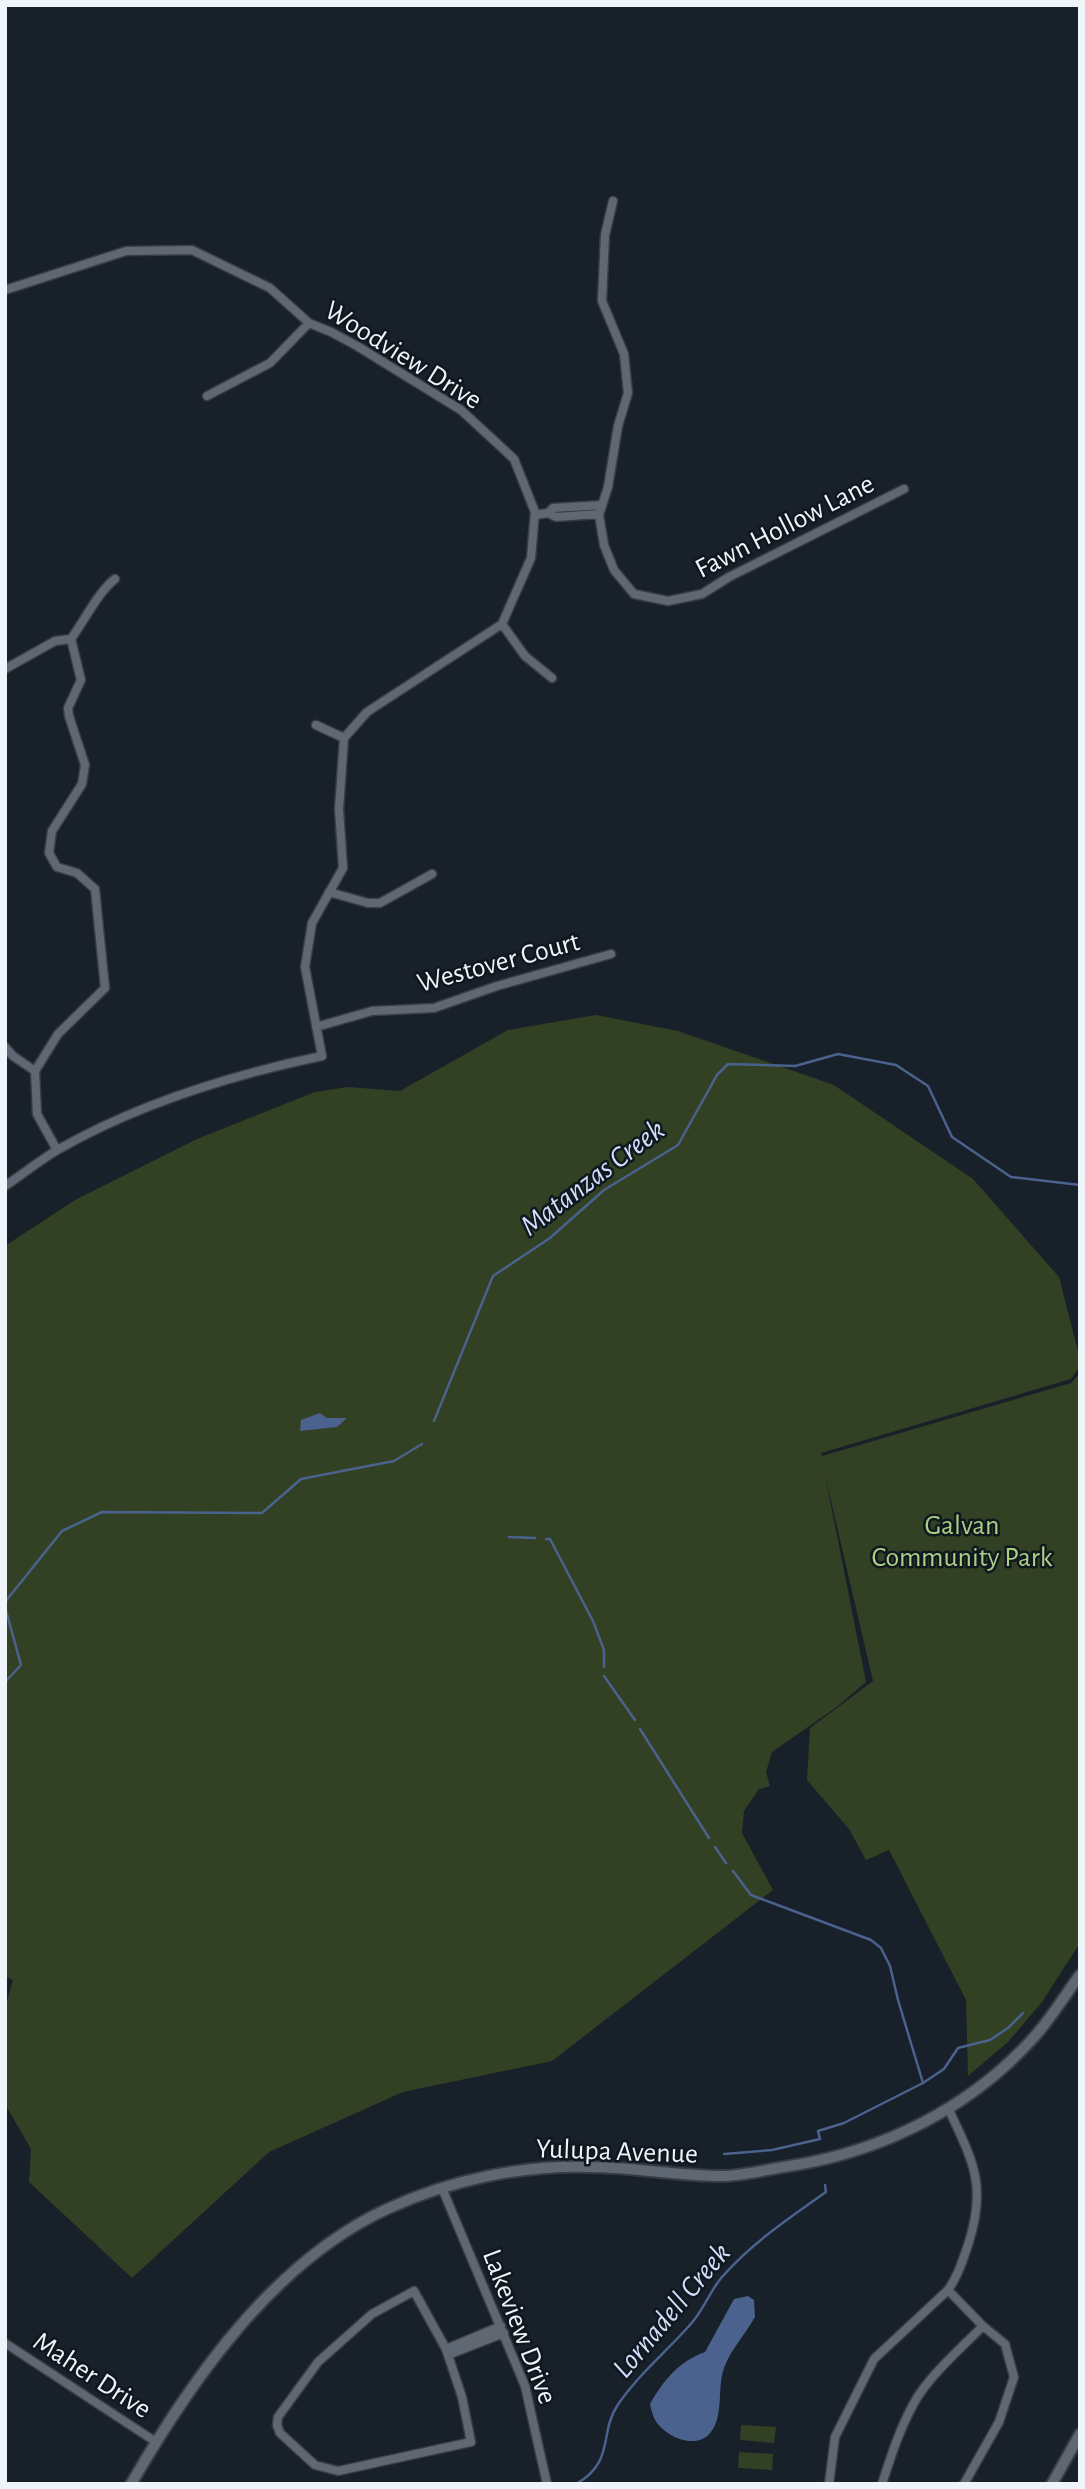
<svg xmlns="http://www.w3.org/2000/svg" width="1085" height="2489" viewBox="0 0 1085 2489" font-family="'Alegreya Sans',sans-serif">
<rect width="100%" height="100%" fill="#182029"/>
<path fill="#324023" d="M596,1015L678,1031L834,1085L973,1179L1059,1277L1080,1359V1366L1071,1379L821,1453L822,1456L1071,1383L1080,1373V1943L1042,2002L1008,2042L968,2076L966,2000L889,1850L866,1860L849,1829L807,1780L810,1728L873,1681L825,1475L866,1682L838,1706L772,1752L766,1772L770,1786L759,1789L744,1811L742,1833L773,1890L552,2061L403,2092L269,2152L132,2278L29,2182L31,2149L5,2104V2009L13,1980L5,1976V1246L75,1200L197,1139L315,1092L348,1087L400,1091L508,1030Z
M741,2425L776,2427L774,2443L740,2440Z
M739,2452L773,2454L772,2470L738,2468Z"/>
<path fill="#4a628d" d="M320,1413L327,1418H347L337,1427L300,1431L301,1420Z
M748,2296L754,2300L755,2317C745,2335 731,2349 724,2368C717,2388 724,2415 711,2432C697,2451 665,2437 655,2420C653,2416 651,2409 650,2404C663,2381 679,2361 705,2352L734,2299Z"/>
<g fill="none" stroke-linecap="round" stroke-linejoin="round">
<path stroke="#4a628d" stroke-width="2.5" d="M434,1421L493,1276L550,1238L604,1190L678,1145L717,1075L728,1064L795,1066L838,1054L896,1065L928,1086L952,1137L1011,1177L1080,1185
M509,1537L535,1538
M546,1539H550L593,1621L604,1650V1667
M5,1602L62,1531L102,1512L262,1513L301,1479L394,1461L422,1444
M5,1607L21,1665L5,1682
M604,1676L635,1720
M640,1729L709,1838
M715,1847L726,1863
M923,2083L944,2069L958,2048L990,2040L1008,2028L1023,2013
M724,2154L772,2150L820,2139L818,2131L844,2123L923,2083L898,2000L890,1966L881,1948L871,1940L751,1895L733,1871
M576,2484C615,2462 599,2434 617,2406C637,2376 665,2353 689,2326C703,2312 709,2292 722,2277C752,2243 789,2218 826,2192L825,2185"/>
<g stroke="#383d44" stroke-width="11">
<path id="street" d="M613,201L605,235L602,301L624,354L628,393L618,426L608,487L599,515L604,545L614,570L634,594L668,601L702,594L729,577L904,489
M5,290L126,251L192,250L270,288L309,323L331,332L357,346L461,410L514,459L535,512L531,558L502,624L367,712L344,738L339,809L343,868L312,923L305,967L322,1056C231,1075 140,1103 59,1149C40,1160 23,1174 5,1186
M207,396L270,363L309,323
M548,513L553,508L602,505
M535,515L548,513L556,517L599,514
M502,624L525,656L552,678
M5,669L55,641L71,639
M316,725L344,738
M329,892L368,903H380L432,874
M316,1027L372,1011L434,1008L497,986L611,954
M5,1047L13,1056L35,1071
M57,1150L37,1114L35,1071L58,1034L105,988L95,889L77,873L57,867L49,853L52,831L82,784L85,765L69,716L68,708L81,680L71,639C84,621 99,591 115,579
M442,2188L525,2386L547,2484
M948,2290L983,2326L1005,2344L1014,2377L999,2422L964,2484
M414,2291L446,2349L462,2397L471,2442L338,2471L315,2465L280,2433L277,2425L278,2417L318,2362L372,2314Z
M5,2343L156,2442
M446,2349L501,2326
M448,2355L504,2333
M829,2484L835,2437L874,2359L948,2290C958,2276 962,2262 968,2245C987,2187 974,2163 949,2110
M882,2484C891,2456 900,2428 914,2403C928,2377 962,2347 983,2326"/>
</g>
<g stroke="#383d44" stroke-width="14">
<path id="secondary" d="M131,2484C192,2379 274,2261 387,2209C450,2180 521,2165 589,2167C634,2167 677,2176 722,2176C744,2176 768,2169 790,2166C884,2151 972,2107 1035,2036C1052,2017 1065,1995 1080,1975
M1052,2484L1080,2434"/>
</g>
<use href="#street" stroke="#5f6872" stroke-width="8"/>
<use href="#secondary" stroke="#5f6872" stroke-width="10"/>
</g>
<g text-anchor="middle" stroke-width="5" stroke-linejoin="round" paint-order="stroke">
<g font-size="28" fill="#f0f5fb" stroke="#0f171f">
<text transform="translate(404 354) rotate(32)" y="10">Woodview Drive</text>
<text transform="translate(784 525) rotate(-27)" y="10">Fawn Hollow Lane</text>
<text transform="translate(498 961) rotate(-15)" y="10">Westover Court</text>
<text transform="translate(617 2150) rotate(2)" y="10">Yulupa Avenue</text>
<text transform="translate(521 2326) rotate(69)" y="10">Lakeview Drive</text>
<text transform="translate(93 2374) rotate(33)" y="10">Maher Drive</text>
</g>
<g font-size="28" fill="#aacf85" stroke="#0f171f">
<text x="962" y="1534">Galvan<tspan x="962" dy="32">Community Park</tspan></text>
</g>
<g font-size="30" font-style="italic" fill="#cfdefa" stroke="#0f171f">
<text transform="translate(592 1177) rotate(-37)" y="10">Matanzas Creek</text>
<text transform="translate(671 2310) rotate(-50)" y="10">Lornadell Creek</text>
</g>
</g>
<rect width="1085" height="2489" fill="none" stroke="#f0f5fb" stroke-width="14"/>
</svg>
